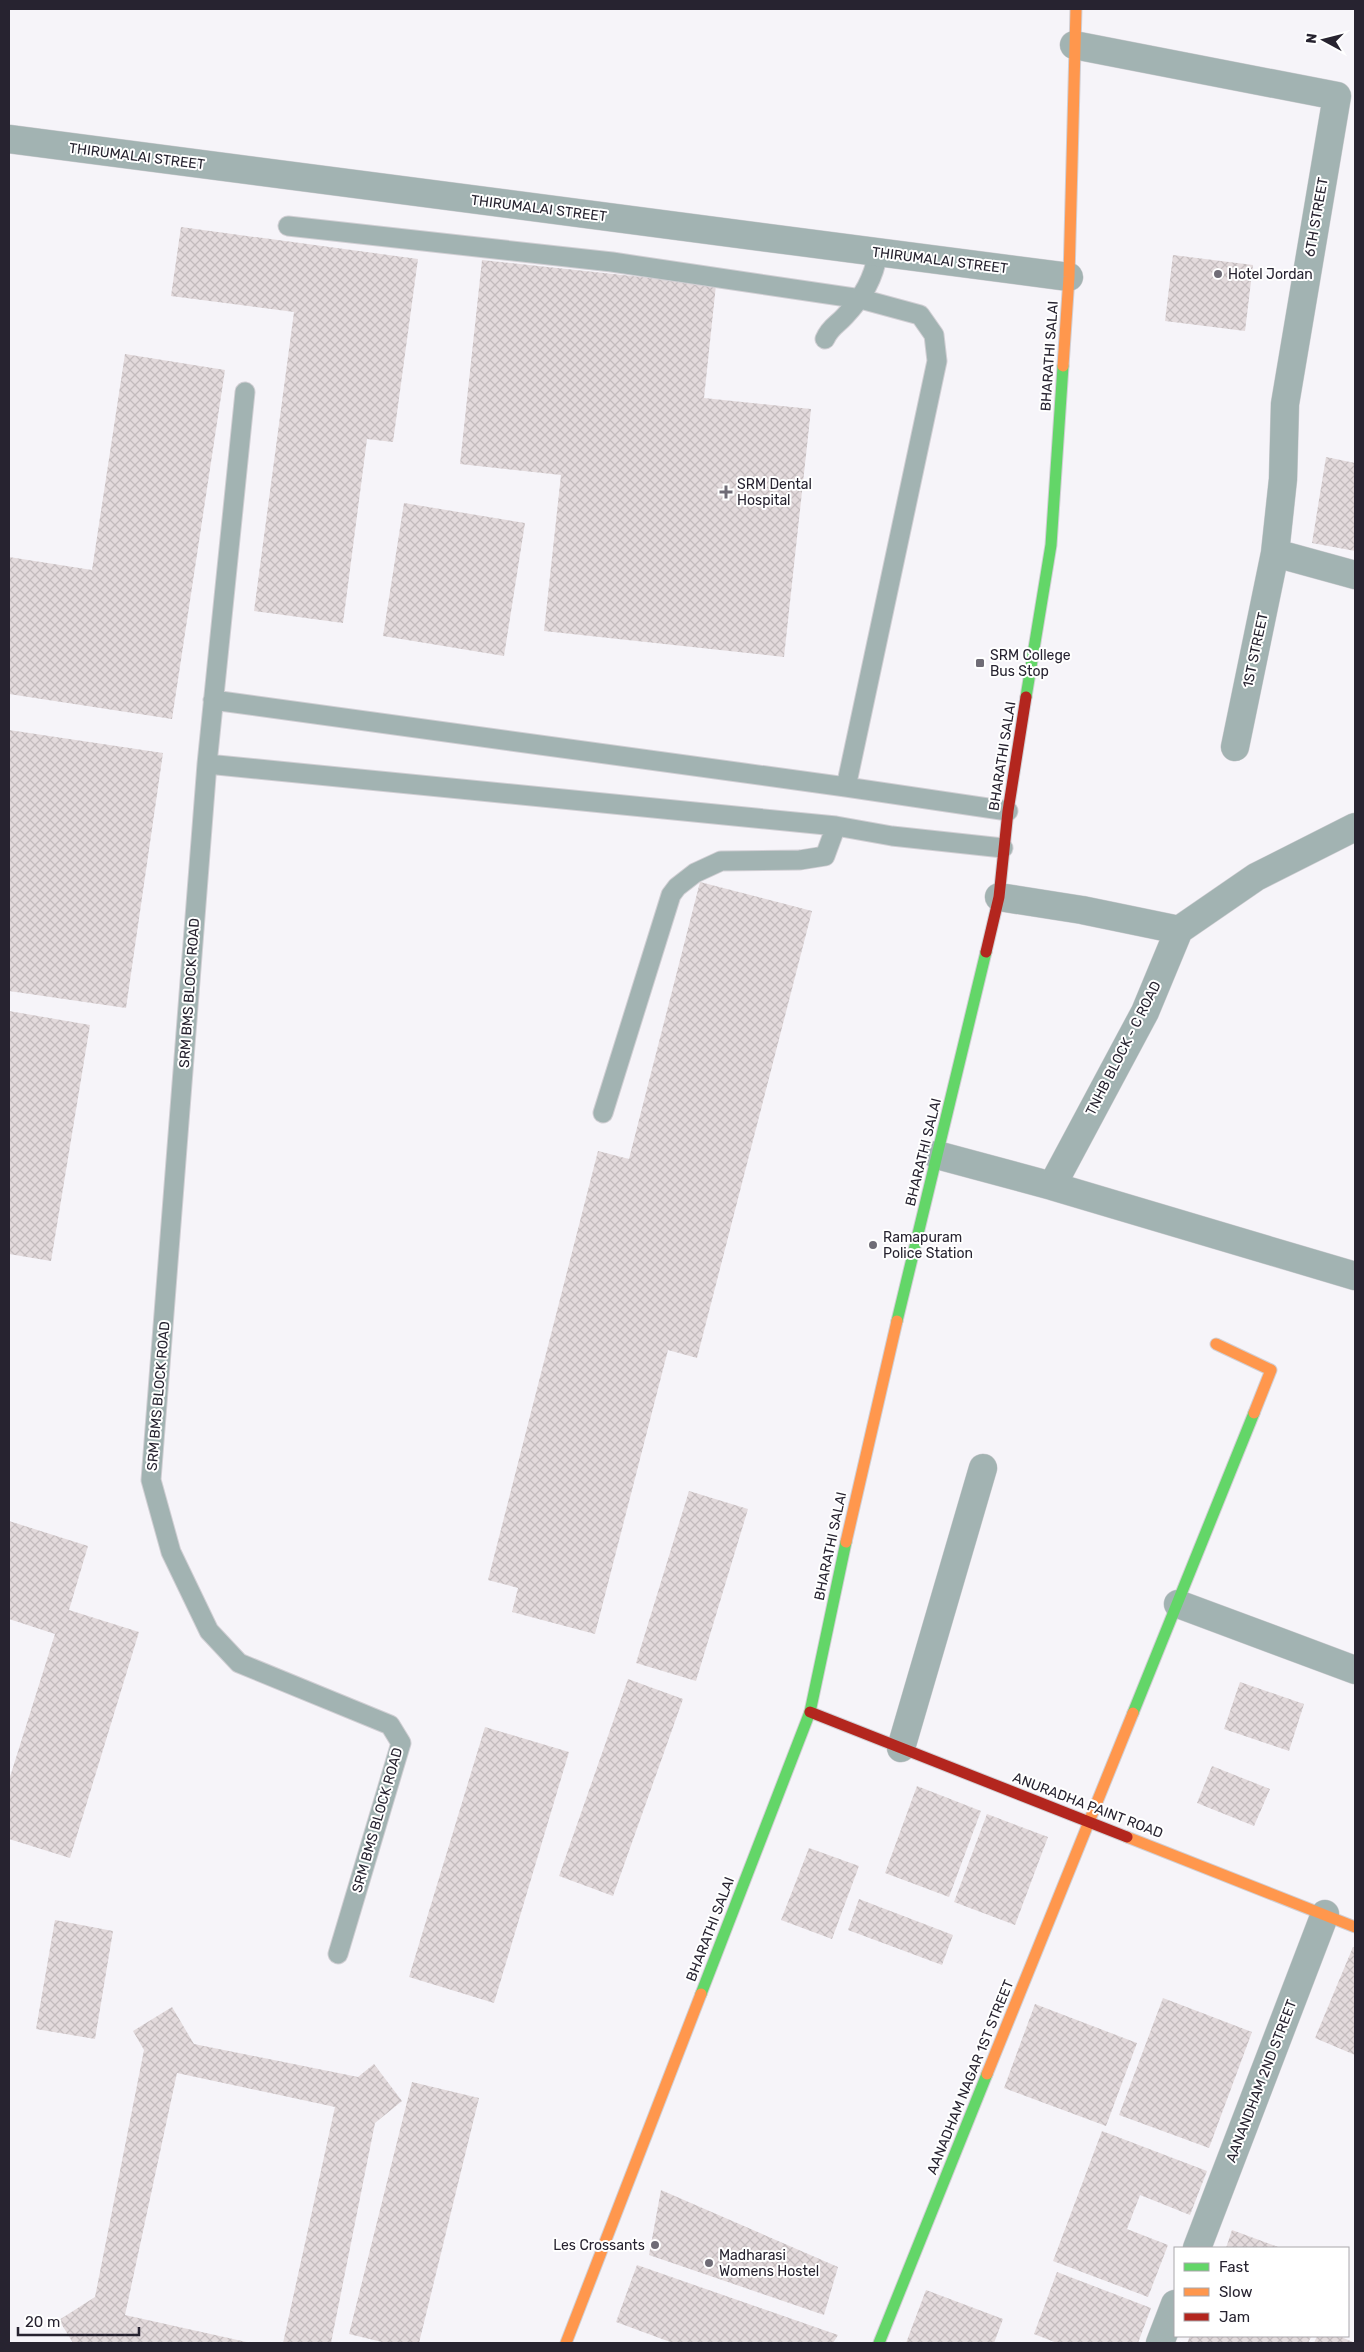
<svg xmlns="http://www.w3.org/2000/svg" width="1364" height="2352" viewBox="0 0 1364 2352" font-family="Rubik,sans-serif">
<defs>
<pattern id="building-cross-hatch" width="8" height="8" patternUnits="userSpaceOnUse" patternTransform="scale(1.25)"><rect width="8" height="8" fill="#e3dadc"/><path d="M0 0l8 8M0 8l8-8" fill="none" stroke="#c3bbbd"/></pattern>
</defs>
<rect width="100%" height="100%" fill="#f6f4f9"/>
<path fill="url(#building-cross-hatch)" d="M181,227L418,259L393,442L367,439L343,623L254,611L294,312L171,296Z
M1173,255L1253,265L1245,331L1165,321Z
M482,260L716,285L704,398L811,409L784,657L544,631L561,475L460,464Z
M125,354L225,370L172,719L9,694V557L92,570Z
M1326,457L1355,463V551L1312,543Z
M404,503L525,523L504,656L383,636Z
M9,730L163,753L126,1008L9,991Z
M700,882L812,911L697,1358L668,1350L595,1634L512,1612L518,1588L488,1580L598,1151L629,1159Z
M9,1011L90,1025L51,1261L9,1254Z
M689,1491L748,1509L696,1681L636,1663Z
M9,1521L88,1546L69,1610L139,1632L70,1858L9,1839V1780L55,1634L9,1619Z
M628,1679L683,1699L613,1896L559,1876Z
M1240,1682L1304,1704L1289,1751L1224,1729Z
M485,1727L569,1752L494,2003L409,1977Z
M1212,1766L1270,1789L1254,1826L1197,1803Z
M917,1786L981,1811L949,1897L885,1873Z
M987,1814L1048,1837L1015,1925L954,1902Z
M809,1848L859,1866L832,1939L781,1920Z
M859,1899L953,1935L942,1965L848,1930Z
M55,1920L113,1931L95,2039L36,2029Z
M1353,1947L1355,1948V2055L1315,2038Z
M1163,1998L1252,2032L1209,2148L1119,2115Z
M1035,2004L1137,2043L1106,2126L1004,2088Z
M172,2007L194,2044L358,2077L374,2064L402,2101L375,2123L331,2343H283L335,2107L177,2073L125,2315L251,2343H73L59,2320L95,2297L144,2050L133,2031Z
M412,2082L479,2098L419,2343H386L349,2334Z
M1102,2131L1207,2171L1190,2215L1140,2195L1127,2229L1168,2245L1148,2297L1053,2261Z
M661,2190L838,2267L824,2315L649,2255Z
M1232,2230L1281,2248H1226Z
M637,2265L838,2335L833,2343H673L616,2322Z
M1057,2272L1151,2308L1138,2343H1057L1034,2334Z
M926,2290L1003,2319L994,2343H906Z
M1190,2336H1309L1311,2337L1308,2343H1187Z
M1317,2336H1339L1355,2343H1314Z"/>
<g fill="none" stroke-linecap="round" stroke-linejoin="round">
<g stroke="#d1cfd4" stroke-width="21">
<path id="lane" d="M288,226L612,262L861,299L920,315L934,335L937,361L846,787
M825,339C830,327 837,325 845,316C863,297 874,278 878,252
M245,392L207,764L151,1480L171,1552L209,1631L239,1663L390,1725L401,1743L338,1954
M213,700L846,787L1008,811
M207,764L836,826L892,836L1003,848
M603,1113L671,895L677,887L695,873L721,861L800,860L825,856L836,826"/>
</g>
<g stroke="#d1cfd4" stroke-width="29">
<path id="street" d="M1074,45L1337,96L1285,404L1283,479L1275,553L1355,575
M9,139L1069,277
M1235,747L1275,553
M999,897L1082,910L1179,930
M937,1155L1052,1186L1355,1276
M1052,1186L1145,1012L1179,930L1256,877L1355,827
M1178,1604L1355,1670
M901,1748L983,1468
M1197,2248L1325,1914
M1160,2343L1175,2304"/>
</g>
<g stroke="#d1cfd4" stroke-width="13">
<path id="fast" d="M1026,697L1051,545L1063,366
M897,1321L986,952
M1133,1713L1254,1413
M701,1994L810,1712L846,1542
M879,2343L987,2074"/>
</g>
<g stroke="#d1cfd4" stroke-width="13">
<path id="slow" d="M1063,366L1069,277L1076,9
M1216,1344L1271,1370L1254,1413
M846,1542L897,1321
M1127,1837L1355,1927
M987,2074L1133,1713
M566,2343L701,1994"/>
</g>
<g stroke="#d1cfd4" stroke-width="13">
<path id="jam" d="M986,952L999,897L1008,811L1026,697
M810,1712L1127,1837"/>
</g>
<use href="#lane" stroke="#a2b3b2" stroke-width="19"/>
<use href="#street" stroke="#a2b3b2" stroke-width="28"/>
<use href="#fast" stroke="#63d668" stroke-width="11"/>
<use href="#slow" stroke="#ff974d" stroke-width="11"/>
<use href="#jam" stroke="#b3261e" stroke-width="11"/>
</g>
<g fill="#6f6c76" stroke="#fff" stroke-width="2">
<circle cx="1218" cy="274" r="5"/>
<path d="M723.5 484.5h5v5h5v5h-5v5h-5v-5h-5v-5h5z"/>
<rect x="975" y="658" width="10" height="10" rx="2.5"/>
<circle cx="873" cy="1245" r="5"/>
<circle cx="655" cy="2245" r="5"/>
<circle cx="709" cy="2263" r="5"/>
</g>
<g text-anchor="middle" stroke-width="4" stroke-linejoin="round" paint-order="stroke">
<g font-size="14" fill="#272330" stroke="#fff">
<text transform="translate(137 156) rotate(7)" y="5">THIRUMALAI STREET</text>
<text transform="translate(539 208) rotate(7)" y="5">THIRUMALAI STREET</text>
<text transform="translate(1316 217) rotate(-80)" y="5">6TH STREET</text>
<text transform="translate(940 260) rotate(7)" y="5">THIRUMALAI STREET</text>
<text transform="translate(1049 356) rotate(-86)" y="5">BHARATHI SALAI</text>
<text transform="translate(1255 650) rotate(-78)" y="5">1ST STREET</text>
<text transform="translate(1002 756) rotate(-81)" y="5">BHARATHI SALAI</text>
<text transform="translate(189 993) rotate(-86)" y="5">SRM BMS BLOCK ROAD</text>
<text transform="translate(1123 1048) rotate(-63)" y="5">TNHB BLOCK - C ROAD</text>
<text transform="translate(923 1152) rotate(-76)" y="5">BHARATHI SALAI</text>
<text transform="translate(158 1396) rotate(-85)" y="5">SRM BMS BLOCK ROAD</text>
<text transform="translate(830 1546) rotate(-78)" y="5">BHARATHI SALAI</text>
<text transform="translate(1088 1805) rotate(21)" y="5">ANURADHA PAINT ROAD</text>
<text transform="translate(377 1820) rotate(-74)" y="5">SRM BMS BLOCK ROAD</text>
<text transform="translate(710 1929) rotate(-69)" y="5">BHARATHI SALAI</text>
<text transform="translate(970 2077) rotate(-68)" y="5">AANADHAM NAGAR 1ST STREET</text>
<text transform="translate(1261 2081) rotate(-69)" y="5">AANANDHAM 2ND STREET</text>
</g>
<g font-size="14" fill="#272330" stroke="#fff" text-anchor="start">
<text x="1228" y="279">Hotel Jordan</text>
<text x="737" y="489">SRM Dental<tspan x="737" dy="16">Hospital</tspan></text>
<text x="990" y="660">SRM College<tspan x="990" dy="16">Bus Stop</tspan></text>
<text x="883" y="1242">Ramapuram<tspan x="883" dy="16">Police Station</tspan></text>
<text x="645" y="2250" text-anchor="end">Les Crossants</text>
<text x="719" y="2260">Madharasi<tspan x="719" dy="16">Womens Hostel</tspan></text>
</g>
</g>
<rect width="1364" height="2352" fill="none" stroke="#272330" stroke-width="20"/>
<rect x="1174" y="2247" width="175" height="90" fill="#ffffff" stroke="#a9a7ac"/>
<rect x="1184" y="2263" width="25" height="8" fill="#63d668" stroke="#a9a7ac"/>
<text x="1219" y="2272" font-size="15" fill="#272330">Fast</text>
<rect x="1184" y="2288" width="25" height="8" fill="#ff974d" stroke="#a9a7ac"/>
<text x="1219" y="2297" font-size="15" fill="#272330">Slow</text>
<rect x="1184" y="2313" width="25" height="8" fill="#b3261e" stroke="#a9a7ac"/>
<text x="1219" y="2322" font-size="15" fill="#272330">Jam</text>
<g transform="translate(1324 40) rotate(277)" stroke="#ffffff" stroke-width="4" paint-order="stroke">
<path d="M0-4L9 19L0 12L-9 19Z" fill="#272330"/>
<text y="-8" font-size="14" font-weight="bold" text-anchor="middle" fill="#272330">N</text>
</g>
<path d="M18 2327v8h121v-8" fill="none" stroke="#272330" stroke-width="2.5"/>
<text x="25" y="2327" font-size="15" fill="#272330" stroke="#ffffff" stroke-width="4" paint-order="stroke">20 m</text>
</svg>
